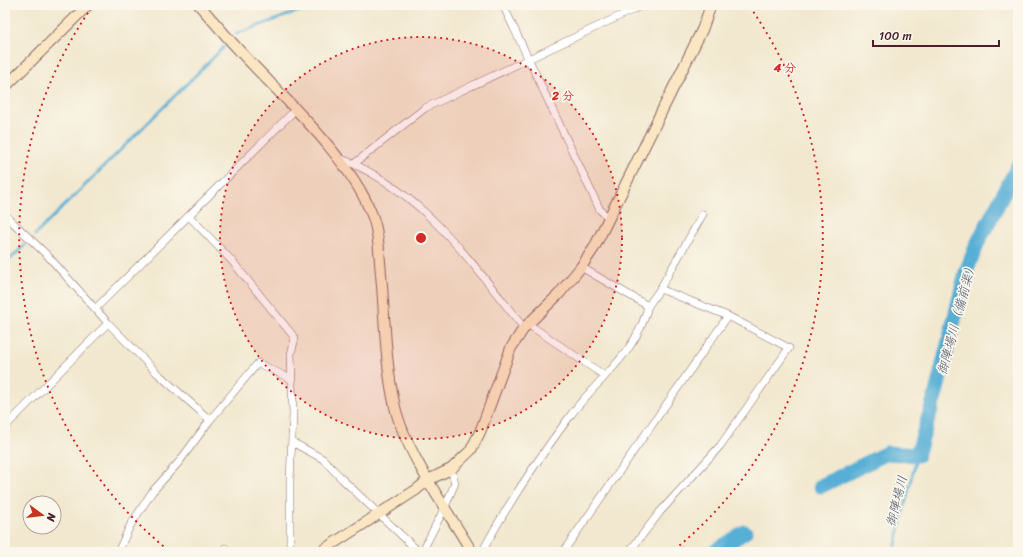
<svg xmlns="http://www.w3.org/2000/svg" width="1023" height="557" viewBox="0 0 1023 557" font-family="Sriracha,'Klee One',sans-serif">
<rect width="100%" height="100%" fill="#fbf7ec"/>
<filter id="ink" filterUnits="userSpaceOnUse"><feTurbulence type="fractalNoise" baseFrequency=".025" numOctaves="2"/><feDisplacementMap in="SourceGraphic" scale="8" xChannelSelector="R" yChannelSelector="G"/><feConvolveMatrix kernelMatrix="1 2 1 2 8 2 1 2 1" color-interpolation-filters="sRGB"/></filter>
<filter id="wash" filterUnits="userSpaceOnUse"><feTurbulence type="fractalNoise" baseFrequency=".012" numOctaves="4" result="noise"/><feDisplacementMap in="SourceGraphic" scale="16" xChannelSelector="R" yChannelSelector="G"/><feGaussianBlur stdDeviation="0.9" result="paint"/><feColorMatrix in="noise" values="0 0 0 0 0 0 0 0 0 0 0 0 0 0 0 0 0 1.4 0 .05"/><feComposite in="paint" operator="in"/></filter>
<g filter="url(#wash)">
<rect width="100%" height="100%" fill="#f2e8cf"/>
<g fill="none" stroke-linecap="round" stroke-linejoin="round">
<path stroke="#59afd5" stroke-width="2.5" d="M236,34L316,5
M35,235L224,47
M5,264L26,244
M894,552L917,455"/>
<path stroke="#59afd5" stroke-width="15" d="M821,486L887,453L917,455L936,393L966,272L977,244L1018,166
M714,552L745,532"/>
</g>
</g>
<g filter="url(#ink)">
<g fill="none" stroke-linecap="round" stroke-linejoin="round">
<g stroke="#856564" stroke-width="8">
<path id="street" d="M503,5L600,210L609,218
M337,157C422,189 469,260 524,328
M355,163L425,108L643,5
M5,215L47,255L108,323L157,373L210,420
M189,216L232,261L295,338L291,354L293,414L290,480V552
M581,267L648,306L660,289L703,214
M95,309L295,110
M528,324L605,376
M5,427L108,323
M292,442L323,459L342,479L419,552
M225,548L230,552
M118,552L130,526L152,492L179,462L210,420L258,363L291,379
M422,552L445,507L455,483L451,469
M482,552C507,505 538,459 570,416C598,378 637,354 648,306
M563,552L728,316
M629,552L660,512L720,446L789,348L728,316L660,289
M681,552L682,551"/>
</g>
<g stroke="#856564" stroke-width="12">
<path id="secondary" d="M199,5C217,25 235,47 254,66C293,107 352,162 372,215C379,233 379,254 381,274C385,318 385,364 395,407C406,453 447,510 472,552
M5,87L88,5
M320,552L416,490L428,480L451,469L471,450L480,432L511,348L524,328L559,294L581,267L594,248L702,30L711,5"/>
</g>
<use href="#street" stroke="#fff" stroke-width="7"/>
<use href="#secondary" stroke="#fbe6c4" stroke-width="10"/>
</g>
</g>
<circle cx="421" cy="238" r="201" fill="#d62828" fill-opacity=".12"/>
<g fill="none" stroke="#d62828" stroke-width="2" stroke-dasharray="2 4">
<circle cx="421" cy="238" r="201"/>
<path d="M168 550A402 402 0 0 1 92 7M750 7A402 402 0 0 1 674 550"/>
</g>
<g text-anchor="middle" stroke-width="3.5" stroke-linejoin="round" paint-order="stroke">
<g font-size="13" font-style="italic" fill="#50596f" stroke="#fbf7ec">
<text transform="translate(956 318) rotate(-75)" y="5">御陣場川（備前渠）</text>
<text transform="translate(896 501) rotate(-76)" y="5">御陣場川</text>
</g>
</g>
<circle cx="421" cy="238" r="6" fill="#d62828" stroke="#fbf7ec" stroke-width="2"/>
<g font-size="12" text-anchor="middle" font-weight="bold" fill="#d62828" stroke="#fbf7ec" stroke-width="3.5" stroke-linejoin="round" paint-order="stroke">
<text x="785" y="72">4 分</text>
<text x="563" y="100">2 分</text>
</g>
<rect width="1023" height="557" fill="none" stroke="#fbf7ec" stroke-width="20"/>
<g transform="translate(42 515) rotate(105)"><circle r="19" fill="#fbf7ec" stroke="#b4a19f"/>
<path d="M0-3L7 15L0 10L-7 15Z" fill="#c8321e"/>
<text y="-6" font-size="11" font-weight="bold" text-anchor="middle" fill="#4a1f2b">N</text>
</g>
<path d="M873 40v6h126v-6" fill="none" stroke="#4a1f2b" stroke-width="2"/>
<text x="879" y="40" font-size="12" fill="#4a1f2b" stroke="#fbf7ec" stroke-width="3" paint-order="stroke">100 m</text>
</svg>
